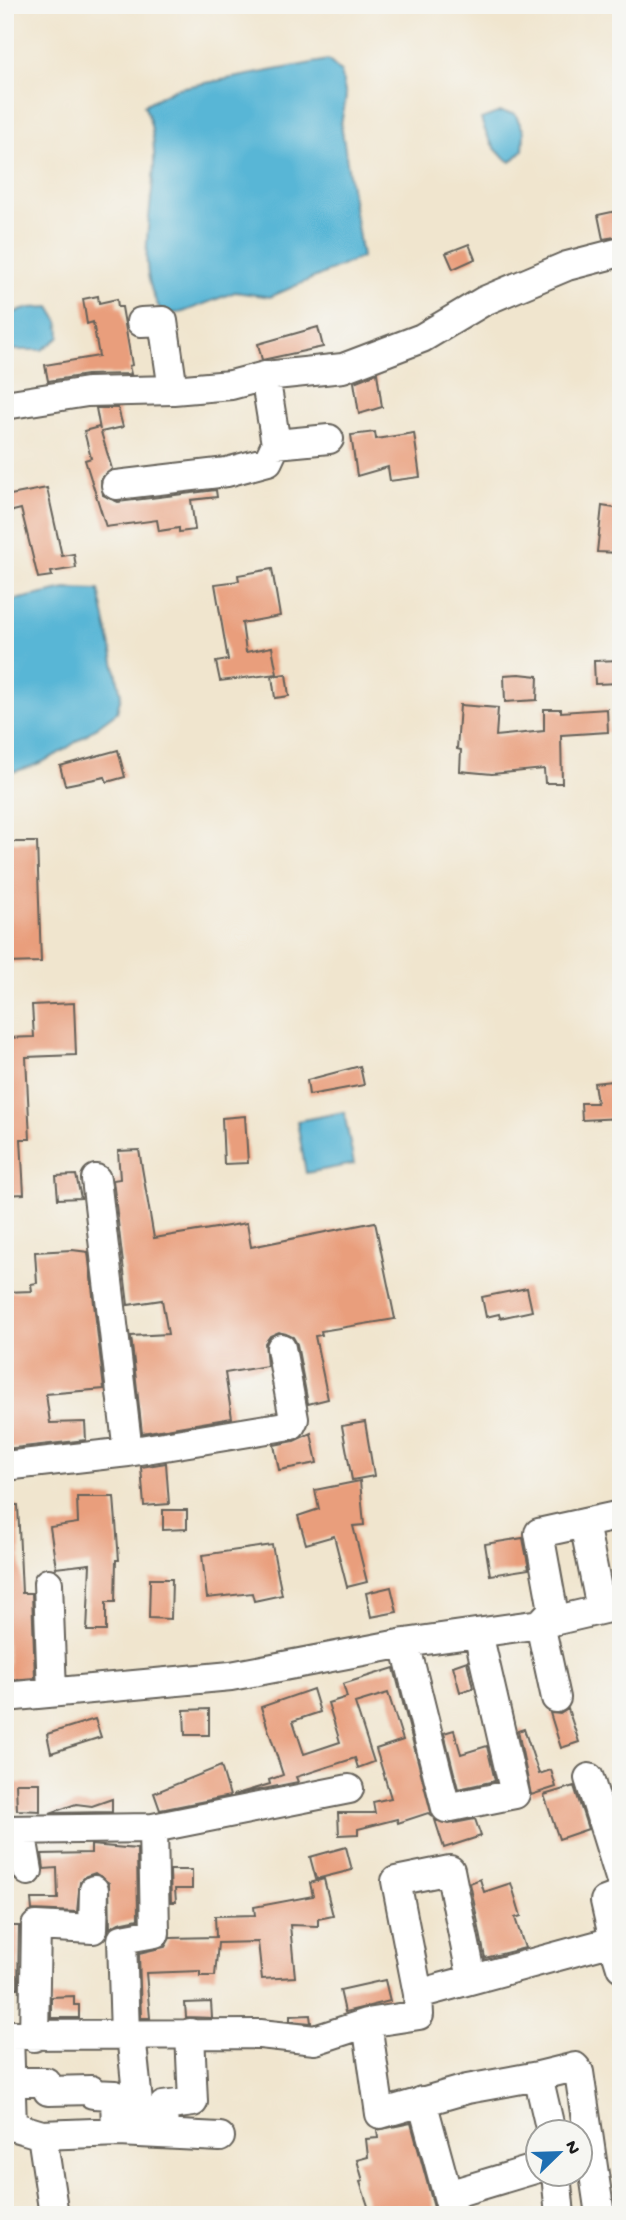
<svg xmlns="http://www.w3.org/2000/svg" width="626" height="2220" viewBox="0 0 626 2220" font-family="'Gochi Hand',sans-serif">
<rect width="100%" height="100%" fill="#f6f6f2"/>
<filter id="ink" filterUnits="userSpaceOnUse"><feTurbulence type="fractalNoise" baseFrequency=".0143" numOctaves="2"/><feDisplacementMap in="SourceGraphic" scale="14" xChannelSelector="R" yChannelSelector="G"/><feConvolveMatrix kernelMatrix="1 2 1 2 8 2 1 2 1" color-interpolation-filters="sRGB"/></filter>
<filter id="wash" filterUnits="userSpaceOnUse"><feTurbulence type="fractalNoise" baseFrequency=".00686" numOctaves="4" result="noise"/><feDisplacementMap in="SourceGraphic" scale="28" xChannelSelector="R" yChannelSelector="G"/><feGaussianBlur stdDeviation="1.57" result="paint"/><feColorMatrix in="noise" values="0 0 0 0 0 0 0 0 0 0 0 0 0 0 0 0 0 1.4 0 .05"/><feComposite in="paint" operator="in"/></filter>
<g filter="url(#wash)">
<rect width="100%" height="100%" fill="#f0e5ce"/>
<path fill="#58b6d6" stroke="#3a6979" stroke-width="2" d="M328,60L341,72L346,97L341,124L362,257L270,297L235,292L183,312L164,315C121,256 175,170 144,105L174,89Z
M500,112L515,114L524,132L523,150L511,162C494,152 487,138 481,119Z
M50,307L59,322L60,337L42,350H5V315L30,308Z
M66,589L99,590L121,695L117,712C82,737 50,767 5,773V602Z
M344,1112L354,1164L306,1173L297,1121Z"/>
<g id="blocks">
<path fill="#e99e7c" d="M621,210V236L603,239L598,215Z
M469,244L475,259L453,269L446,253Z
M98,296L99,303L117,299L118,307H122L132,365L129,366L131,374L87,375L48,381L45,365L99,356L93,322L87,324L83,299Z
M318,327L323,347L262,360L258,344Z
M377,373L382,407L359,414L354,382Z
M96,408H118L123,427L101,432L112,469L101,479L103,495L118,502L216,490L217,497L191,500L195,530L179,532V528L159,531L157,520L106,527L85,460L91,458L84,431L99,427L100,430Z
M375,432L376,439L414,433L420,477L390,481L388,467L357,476L351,435Z
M47,488L62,556L74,554L76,568L51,572L52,576L38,578L21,509L5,513V496Z
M602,506L621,509V553L597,552Z
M272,569L280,616L242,623L246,652L272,647L277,674L220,681L216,662L228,660L215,584L239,581L238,575Z
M621,660V683L595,684L594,661Z
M286,674L289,696L275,698L272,676Z
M519,674L538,676L537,700L505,702L504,675Z
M460,705L498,708L496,736L544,731V709H561V712L607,709L608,732L561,735L562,783H545L544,769L492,774L460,771L461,750L457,749Z
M118,750L125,777L107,782L105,777L65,785L60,766Z
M5,842H37L41,962L5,963Z
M74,1003L76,1055L26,1057L30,1139H21L24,1194L5,1195V1038L34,1037L32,1005Z
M360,1066L364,1085L309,1095L307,1080Z
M621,1080V1118L582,1120L581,1103H597L594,1083Z
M245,1116L248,1163L224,1164L222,1118Z
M139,1150L154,1238L247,1223L251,1247L375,1222L395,1319L321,1331L322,1335L315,1336L328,1399L308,1404L297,1344L293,1337L279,1332L270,1336L265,1343L267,1366L225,1373L232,1418L142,1433L131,1336L168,1334L162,1300L128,1305L113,1180L120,1179L118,1151Z
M76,1175L81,1198L58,1199L56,1176Z
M72,1250L88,1252L104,1389L46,1394L50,1423L85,1422L86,1440L5,1449V1292L32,1291L31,1284L37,1283L35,1252Z
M527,1288L532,1311L500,1318L499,1314L486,1317L482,1297Z
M365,1422L374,1476L352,1480L342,1426Z
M311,1433L317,1463L279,1470L274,1445L294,1441Z
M166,1463L169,1504L144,1506L141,1467Z
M360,1481L364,1525L353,1526L367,1582L347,1587L334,1536L306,1544L298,1516L319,1509L315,1490Z
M77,1497H114L119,1560H116L115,1602H106V1631H87L90,1564L56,1568L50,1527L78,1523Z
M5,1505H18L22,1593H32L35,1678L10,1680L5,1629Z
M163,1510H187V1529L163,1530Z
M523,1538L529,1569L490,1575L485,1544Z
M272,1545L282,1595L254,1601L252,1593L207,1598L202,1555Z
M150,1579H172L171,1619L149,1618Z
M391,1587L397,1612L371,1617L366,1593Z
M467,1661L473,1688L460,1692L453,1666Z
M394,1668L432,1816L428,1813L398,1823L397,1819L358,1829V1834L339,1835L338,1813H375L373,1802L391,1798L376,1749L403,1740L388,1693L355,1703L374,1762L358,1768L355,1758L296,1777L298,1782L233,1795L270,1784L269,1780L283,1775L261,1707L313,1689L320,1712L293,1721L304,1754L340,1742L328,1703L347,1697L343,1684Z
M209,1709V1735H185L184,1710Z
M568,1709L579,1742L561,1748L550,1713L560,1714Z
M95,1719L101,1737L51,1753L47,1734Z
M524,1729L539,1774L551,1770L556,1787L531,1795L518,1731Z
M454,1730L461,1754L487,1746L495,1781L458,1789L444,1733Z
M221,1766L230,1796L160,1810L154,1793Z
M16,1783H40V1811L17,1810Z
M574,1786L588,1829L559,1839L544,1795Z
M112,1799V1812L50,1813L76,1804L92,1806Z
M475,1819L481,1836L444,1848L435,1820L449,1824Z
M91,1845L137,1849L138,1919L119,1923L110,1928L109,1883L95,1873L86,1876L80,1882L77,1912L32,1910L31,1899H58L57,1868L44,1869L42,1854L91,1853Z
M346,1847L352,1870L316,1879L310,1857Z
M170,1870H192V1889H175L176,1902H171Z
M324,1879L333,1916L318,1919V1926L290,1925L295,1977L262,1979L258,1942L218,1943L215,1976H200V1971L146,1973L150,2018H141L139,1953L165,1947L170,1938L216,1937L215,1916L255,1915L254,1907L313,1896L310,1883Z
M480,1879L484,1892L511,1883L521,1916L515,1918L525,1948L485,1958L470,1883Z
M10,1926H19L18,1988H7Z
M385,1980L390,2001L345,2012L340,1990Z
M74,1996V2005H79V2018H51V1997Z
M211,2002L212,2018L186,2017L185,2003Z
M310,2015L311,2023L290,2021V2016Z
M411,2123L436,2215H371L360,2182L363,2181L357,2160L368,2157L366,2139L378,2138L377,2130Z"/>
</g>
</g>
<g filter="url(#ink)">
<use href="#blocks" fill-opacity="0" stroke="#66625a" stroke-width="2"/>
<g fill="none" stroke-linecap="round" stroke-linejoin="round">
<g stroke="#66625a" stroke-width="32">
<path id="minor" d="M141,322L163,321L173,390
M265,376L276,444L329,439
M5,405L87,392L173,390L231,385L265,376L343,368L422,338L484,301L567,266L621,252
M116,485L227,472L268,461L276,444
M96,1179L128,1452
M5,1466L128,1452L291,1425L294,1419L281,1348
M584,1523L601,1609
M48,1583L52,1692
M405,1643L446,1808L515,1794L478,1633
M5,1697L231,1676L405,1643L540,1624L621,1605
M556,1698L540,1624L553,1610L539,1533L621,1515
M589,1778L621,1881
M5,1830L153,1828L349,1789
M21,1830L28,1871
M613,1941L621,1967
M614,1941L605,1901L621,1895
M418,1994L396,1881L450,1870L472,1979
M367,2023L380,2114L467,2089L538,2076L551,2132
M131,2034L141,2133
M5,2035L260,2034L315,2040L367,2023L419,2015L418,1994L621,1939
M125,2035L122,1939L155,1933L153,1828
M9,2036L12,2126L42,2135
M34,2037L36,1926L93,1929L94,1890
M538,2076L575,2067L579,2072L600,2215
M11,2082H46L48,2091L91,2090L93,2094L115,2095L116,2132
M422,2101L453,2215
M164,2134L163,2106L193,2102L190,2033
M556,2174L560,2215
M448,2195L538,2168
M54,2215L42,2135L119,2132L220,2137"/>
</g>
<use href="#minor" stroke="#fff" stroke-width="28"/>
</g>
</g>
<rect width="626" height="2220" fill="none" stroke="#f6f6f2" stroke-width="28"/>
<g transform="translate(559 2153) rotate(67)"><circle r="33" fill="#f6f6f2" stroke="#9f9f9c" stroke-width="2"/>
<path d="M0-5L12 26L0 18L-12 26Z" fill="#1f6fb2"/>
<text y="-10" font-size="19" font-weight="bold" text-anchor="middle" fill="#1c1c1c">N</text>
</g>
</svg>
